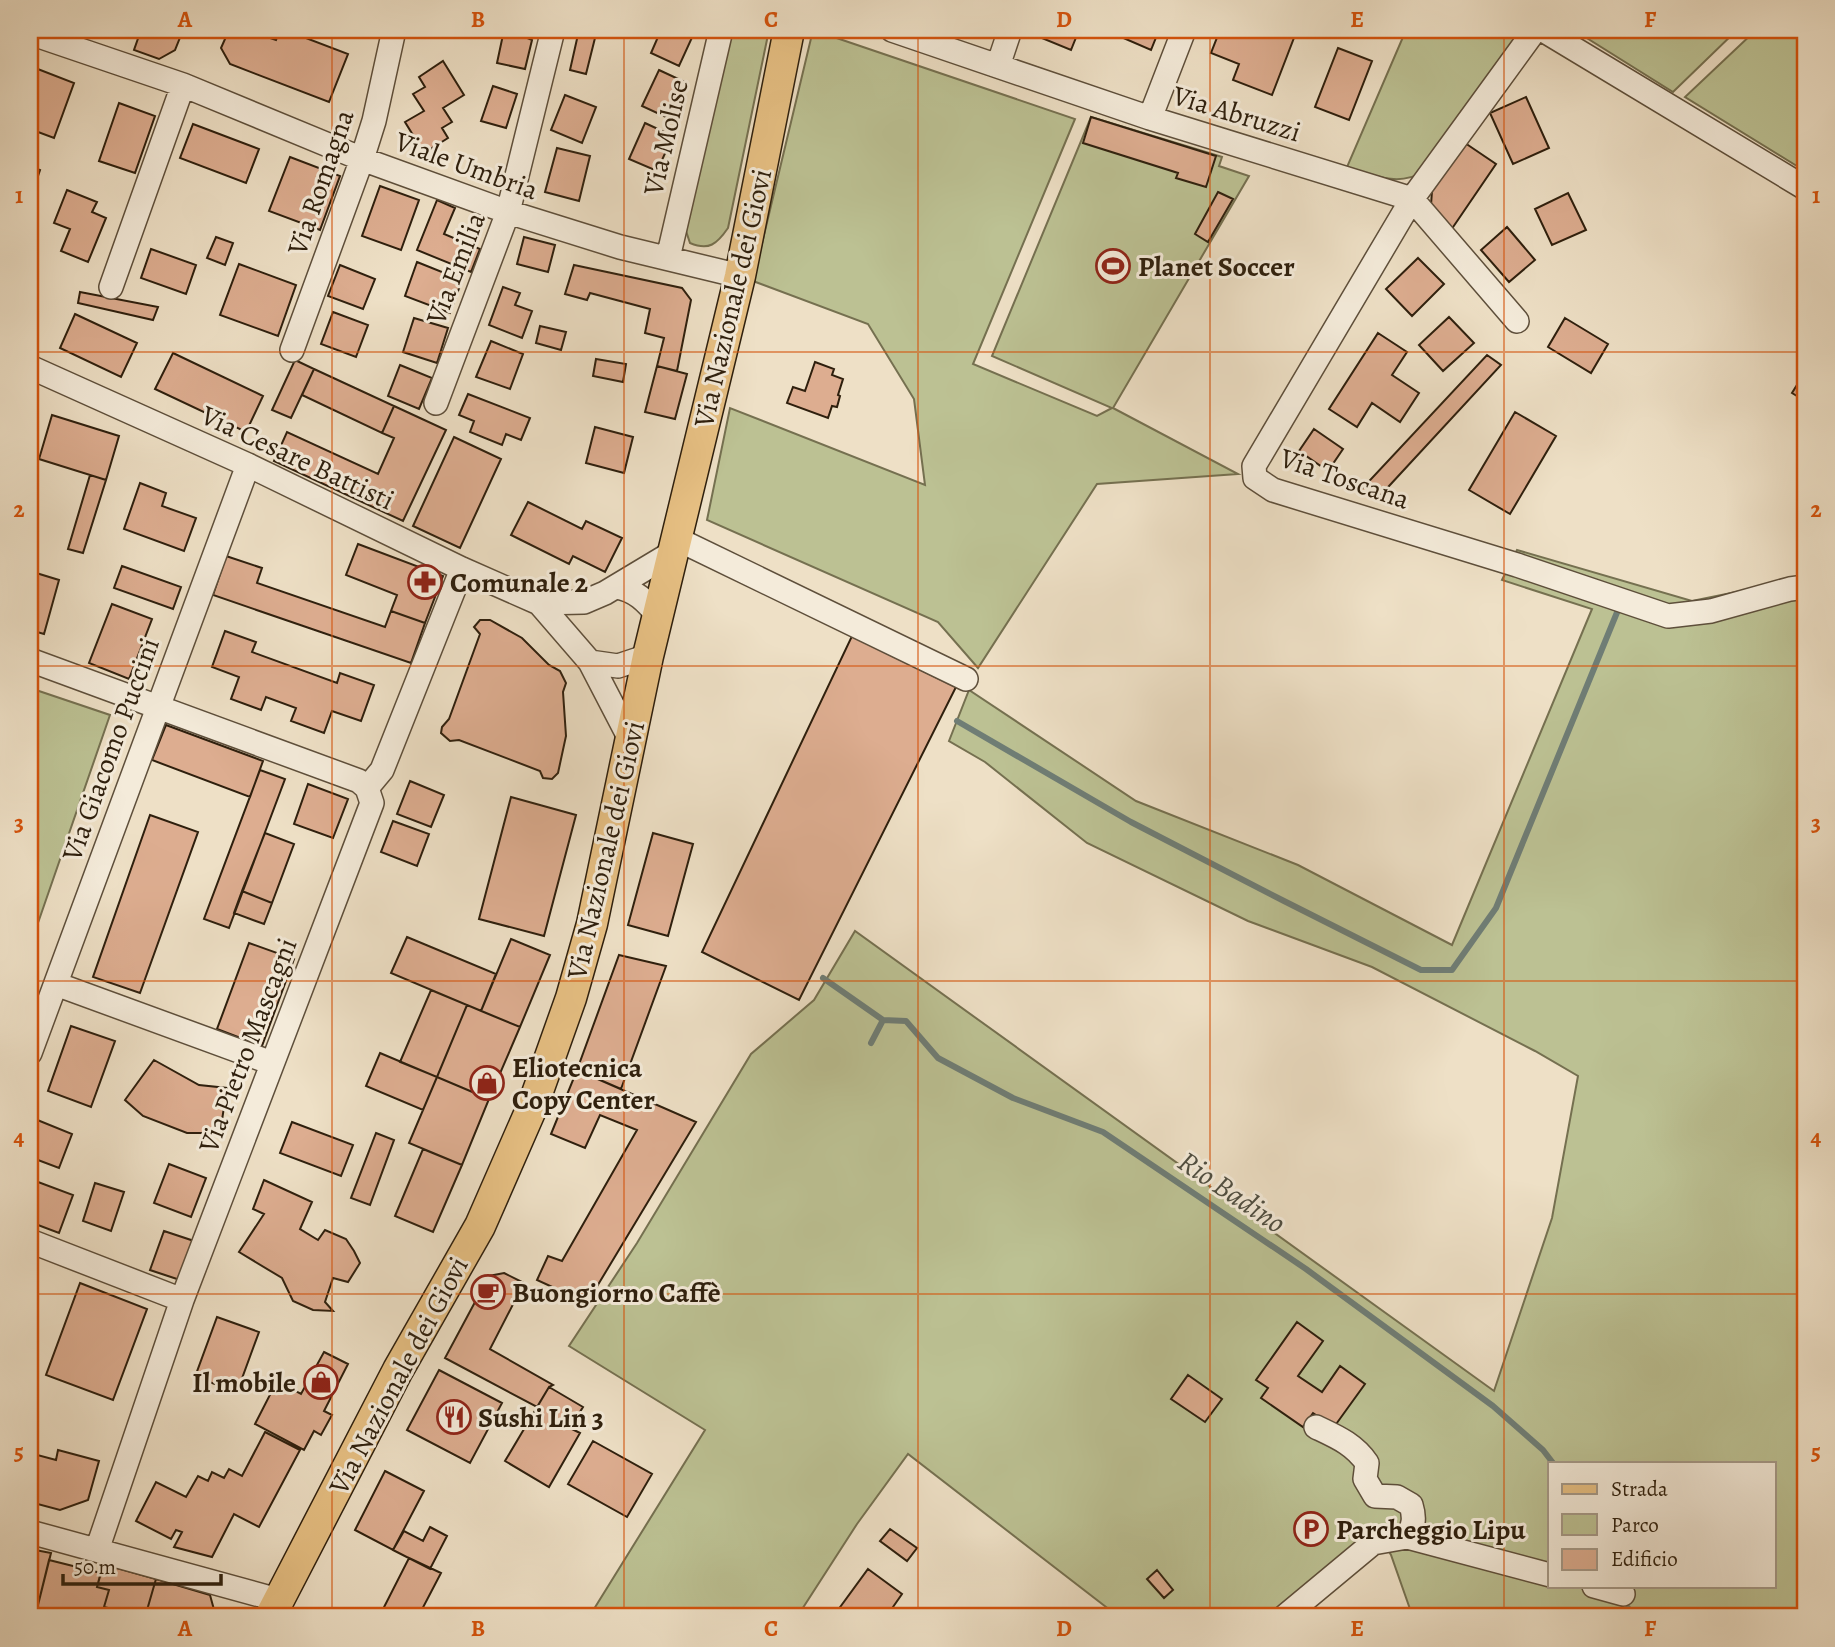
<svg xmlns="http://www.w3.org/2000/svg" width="1835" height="1647" viewBox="0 0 1835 1647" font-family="Alegreya,serif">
<rect width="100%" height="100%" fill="#eee0c6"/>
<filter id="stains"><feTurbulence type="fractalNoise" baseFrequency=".00286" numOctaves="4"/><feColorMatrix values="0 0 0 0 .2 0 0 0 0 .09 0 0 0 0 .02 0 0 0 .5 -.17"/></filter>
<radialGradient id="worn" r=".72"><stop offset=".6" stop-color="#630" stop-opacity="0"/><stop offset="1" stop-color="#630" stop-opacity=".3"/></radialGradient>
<path fill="#bcc193" stroke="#757050" stroke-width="2" fill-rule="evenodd" d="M731,30H769L728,228C717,244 709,251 690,243L686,231Z
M813,30L1075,119L973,364L1097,416L1112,408L992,356L1091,117L1222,157L1219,166L1249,176L1113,408L1238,474L1097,484L978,668L938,622L707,520L730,408L925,485L914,399L868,324L753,281Z
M1406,30H1457L1469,34L1471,30H1522L1423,172C1398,187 1373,175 1347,167Z
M1574,30H1737L1673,92Z
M1756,30H1805V171L1685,97Z
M1517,550L1692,601L1805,578V1617H1440L1410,1609L1391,1555L1381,1538L1280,1617H1119L908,1454L857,1524L797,1617H589L705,1430L569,1346L637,1243L751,1054L814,1000L855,931L1494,1391L1552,1218L1578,1076L1535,1051L1372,967L1248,921L1087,843L985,762L949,741L969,690L1136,801L1298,865L1452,945L1592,609L1502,580ZM1550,1463H1774V1586H1550Z
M30,688L110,715L30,946Z"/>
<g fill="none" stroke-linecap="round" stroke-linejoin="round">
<path stroke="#6f7d75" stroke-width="6" d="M957,721L1131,822L1284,901L1421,970H1452L1496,908L1618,610
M823,978L883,1020
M871,1043L883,1020L906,1021L938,1058L1013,1098L1103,1132L1306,1269L1493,1406L1543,1450L1553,1463
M1628,1608L1630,1617"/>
</g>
<path fill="#ddad90" stroke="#2e1f0d" stroke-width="2" d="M141,30H183L175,50L159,59L134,50Z
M229,30H265L267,37L276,40L280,30H285L348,54L329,102L230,64L221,48Z
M504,30H529L527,38L532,40L525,69L497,63Z
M579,30H597L586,74L570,70Z
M661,30L695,31L679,66L651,53Z
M1034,30H1079L1071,50L1032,34Z
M1105,30H1159L1151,50Z
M1220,30H1297L1272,95L1233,80L1239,64L1211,53Z
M1338,48L1372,61L1349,120L1315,107Z
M443,61L464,95L443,108L452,122L442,128L448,138L424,153L405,122L424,111L413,94L425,87L419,77Z
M30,66L74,83L54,138L30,129Z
M659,70L687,83L670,119L642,106Z
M493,86L517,94L506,128L481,121Z
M565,95L596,107L582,143L551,130Z
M1526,97L1549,148L1513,164L1490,113Z
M119,103L155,116L135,173L99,161Z
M1091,117L1216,156L1206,187L1176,178L1178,173L1083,143Z
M645,123L673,136L657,171L629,159Z
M193,124L259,149L246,183L180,158Z
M1465,143L1496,164L1449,233L1431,205L1432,191Z
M557,148L590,156L579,201L545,192Z
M290,157L340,176L320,230L269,211Z
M30,166L40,170L30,200Z
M380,186L419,200L401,250L362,236Z
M67,190L97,202L92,212L106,218L88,262L61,251L70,229L54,223Z
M1218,192L1233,199L1208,242L1195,234Z
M1568,193L1586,230L1552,245L1535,209Z
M437,200L455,208L444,234L480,249L471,272L417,250Z
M1507,227L1535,260L1509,282L1481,250Z
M216,237L233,243L225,265L207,258Z
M524,237L555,245L548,272L517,264Z
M151,249L196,265L186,294L141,278Z
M1418,258L1444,284L1412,316L1386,289Z
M417,262L462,280L450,313L405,296Z
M239,264L296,285L278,336L220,315Z
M340,265L375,279L363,309L328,296Z
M574,265L682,288L691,300L677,371L657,366L664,338L645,333L650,309L590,293L587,300L565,294Z
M503,287L520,293L515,305L532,311L522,338L489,325Z
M80,292L158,307L153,320L78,303Z
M333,312L368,325L356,357L321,344Z
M75,314L137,343L121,377L60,348Z
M1449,317L1474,343L1443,371L1419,345Z
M414,318L448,328L437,363L403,352Z
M1565,318L1608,344L1591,373L1548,347Z
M540,326L566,332L561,350L536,343Z
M1378,333L1407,352L1392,375L1419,393L1400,422L1372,403L1357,427L1329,409Z
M491,341L523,354L510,389L476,377Z
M173,353L263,396L246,432L155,389Z
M1487,355L1501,365L1377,499L1358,493Z
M596,359L626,364L623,382L593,376Z
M295,360L314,369L291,418L272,410Z
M815,362L834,369L832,375L843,379L838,395L840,396L837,407L832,406L828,418L787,403L793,387L805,391Z
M400,365L432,378L419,409L388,396Z
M657,366L687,374L675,419L645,412Z
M314,369L394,406L382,433L302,395Z
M1805,372V401L1792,393Z
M468,394L530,418L521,440L506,434L502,445L470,432L474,421L459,415Z
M394,406L446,430L403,521L274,461L287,432L378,474L394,438L382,433Z
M1515,412L1556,436L1510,514L1469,490Z
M52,415L119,436L106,480L39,459Z
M595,427L633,437L624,473L586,463Z
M1314,429L1343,449L1328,471L1299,451Z
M454,437L501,459L460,548L413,526Z
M90,475L106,480L83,553L68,549Z
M140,483L166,493L162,506L196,518L184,551L124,529Z
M528,502L582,529L586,521L622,538L605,572L573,556L569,564L511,535Z
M358,544L443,576L425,623L391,611L397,595L346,575Z
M226,556L262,568L257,583L385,627L391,611L425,623L411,663L213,595Z
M30,557L37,559L33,572L59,580L44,634L30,630Z
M122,566L181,587L173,609L114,588Z
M112,604L152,619L129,679L89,663Z
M480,620H490L522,638L549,665L560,671L566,683L563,692L566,736L558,773L552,779L543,778L540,771L459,740L450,741L441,733L442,727L449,719L480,634L474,627Z
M225,631L256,642L252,652L337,683L340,673L374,685L361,721L332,711L324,733L291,721L296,708L266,697L261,710L231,699L239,677L212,667Z
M852,636L956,687L799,1000L702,952Z
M166,725L263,761L250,797L152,760Z
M260,770L285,779L229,928L204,919Z
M410,781L444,795L431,827L397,814Z
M308,784L348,799L333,838L294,824Z
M511,797L576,815L544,936L479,919Z
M150,815L198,832L140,993L93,977Z
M393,821L429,834L417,866L381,852Z
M265,833L294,844L272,903L242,891Z
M653,833L693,844L668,936L628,925Z
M242,891L272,903L264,924L234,913Z
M407,937L496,974L481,1011L391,973Z
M511,939L550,955L520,1027L481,1011Z
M249,943L294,959L262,1046L217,1029Z
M619,955L666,966L621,1089L577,1070Z
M431,990L467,1005L437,1077L400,1062Z
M467,1005L520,1027L489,1099L437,1077Z
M71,1026L115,1041L91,1107L48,1091Z
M380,1053L437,1077L423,1110L366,1086Z
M154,1060L199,1085L227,1088L220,1133H187L143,1116L125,1100Z
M577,1070L696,1122L587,1303L537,1280L548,1256L562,1261L637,1130L600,1115L585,1148L551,1134Z
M437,1077L489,1099L462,1165L409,1143Z
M30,1117L72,1134L59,1168L30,1157Z
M292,1122L353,1145L341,1176L280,1153Z
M376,1133L394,1140L370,1205L351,1198Z
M423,1149L462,1165L433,1232L395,1216Z
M169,1164L206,1178L191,1217L154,1203Z
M30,1179L73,1195L59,1233L30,1222Z
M264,1180L312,1202L300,1229L318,1240L325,1230L346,1239L354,1251L360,1263L348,1282L333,1278L325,1302L333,1311L313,1310L293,1301L282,1278L239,1252L264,1214L253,1209Z
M95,1183L124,1192L111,1231L83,1221Z
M164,1231L194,1241L180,1280L150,1270Z
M504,1273L524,1283L490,1349L553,1385L549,1387L537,1407L445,1358L489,1276Z
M80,1283L147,1309L113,1400L46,1375Z
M217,1317L259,1332L237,1392L195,1377Z
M1297,1322L1323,1341L1298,1376L1322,1392L1340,1366L1365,1384L1334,1427L1313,1413L1303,1427L1261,1398L1268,1388L1256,1380Z
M324,1352L348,1364L324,1411L332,1415L321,1435L314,1431L304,1450L255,1424L277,1381L301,1394Z
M439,1370L502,1403L470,1463L407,1430Z
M1188,1375L1222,1399L1205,1422L1171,1399Z
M549,1387L583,1407L570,1428L580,1433L549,1487L505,1461Z
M265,1432L300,1450L259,1527L234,1514L212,1557L174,1547L182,1532L176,1530L171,1539L136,1521L156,1482L186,1497L198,1476L208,1481L212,1472L224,1478L229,1469L242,1476Z
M593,1441L652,1474L627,1517L568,1484Z
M58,1450L99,1461L88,1500L60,1510L30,1502V1453L56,1460Z
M385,1471L424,1491L393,1550L355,1530Z
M430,1527L447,1536L430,1569L393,1550L404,1531L423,1541Z
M890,1529L917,1548L907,1561L880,1541Z
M30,1549L51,1553L35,1617H30Z
M409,1558L441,1573L418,1617H379Z
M49,1560L101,1573L97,1587L109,1590L101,1617H35Z
M103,1564L156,1579L145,1617L104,1607L109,1590L97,1587Z
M868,1569L902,1594L886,1617H848L838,1610Z
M1157,1570L1173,1590L1164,1598L1147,1579Z
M156,1579L210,1595L216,1617H145Z"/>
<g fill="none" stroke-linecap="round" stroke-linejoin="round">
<g stroke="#5e4f3b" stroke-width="26">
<path id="minor" d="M892,30L1150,118L1412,199L1517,321
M1535,30L1412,199L1254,466L1255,478L1273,490L1517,565L1668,616L1711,611L1790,589L1805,587
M1543,30L1805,188
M30,33L183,85L362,159L508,212L620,247L740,276
M998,66L1010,30
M1150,118L1184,30
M668,258L721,30
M111,287L183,85
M292,350L362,159L374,121L394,30
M30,367L248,465L462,569L539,603L590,662L630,739
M436,403L508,212L553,30
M677,539L966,679
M615,587C635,589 647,602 659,617
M539,603L584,602L605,593L675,551
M30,660L359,781L367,788
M590,662L618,666L648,656
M367,788L382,770L462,569
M56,984L272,1063
M30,1053L248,465
M30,1241L182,1300
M1316,1427C1337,1437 1354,1444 1367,1463L1365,1479L1375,1496L1397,1497L1411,1505C1415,1518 1414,1525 1407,1537
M30,1532L278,1600
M97,1550L182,1300L372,803L367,788
M1594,1586L1623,1594
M1284,1617L1373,1543L1407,1537L1550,1575"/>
</g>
<g stroke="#2e1f0d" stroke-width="33">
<path id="major" d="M270,1617L398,1370L480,1226L533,1105L571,998L592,924L648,656L740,276L789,30"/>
</g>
<use href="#minor" stroke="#f4ebda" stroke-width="23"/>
<use href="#major" stroke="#e7c083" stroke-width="30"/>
</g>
<path fill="none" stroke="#d5530c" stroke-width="2" stroke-opacity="0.55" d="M332,30V1617M624,30V1617M918,30V1617M1210,30V1617M1504,30V1617M30,352H1805M30,666H1805M30,981H1805M30,1294H1805"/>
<defs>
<g id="stadium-ring" transform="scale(1.75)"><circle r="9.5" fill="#f4ebda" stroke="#8f2418" stroke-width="1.5"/><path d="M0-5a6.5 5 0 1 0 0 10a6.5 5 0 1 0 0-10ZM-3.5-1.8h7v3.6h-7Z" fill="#8f2418"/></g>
<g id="pharmacy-ring" transform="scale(1.75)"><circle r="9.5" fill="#f4ebda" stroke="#8f2418" stroke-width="1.5"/><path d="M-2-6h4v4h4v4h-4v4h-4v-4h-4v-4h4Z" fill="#8f2418"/></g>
<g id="shop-ring" transform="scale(1.75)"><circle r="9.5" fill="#f4ebda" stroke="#8f2418" stroke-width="1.5"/><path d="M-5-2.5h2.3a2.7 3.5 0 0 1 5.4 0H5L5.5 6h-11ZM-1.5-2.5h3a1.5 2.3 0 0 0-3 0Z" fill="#8f2418"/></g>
<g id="cafe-ring" transform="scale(1.75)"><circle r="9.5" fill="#f4ebda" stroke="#8f2418" stroke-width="1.5"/><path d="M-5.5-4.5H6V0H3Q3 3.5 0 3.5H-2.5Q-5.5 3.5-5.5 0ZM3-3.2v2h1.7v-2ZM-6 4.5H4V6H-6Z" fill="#8f2418"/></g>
<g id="restaurant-ring" transform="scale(1.75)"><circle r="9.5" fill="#f4ebda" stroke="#8f2418" stroke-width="1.5"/><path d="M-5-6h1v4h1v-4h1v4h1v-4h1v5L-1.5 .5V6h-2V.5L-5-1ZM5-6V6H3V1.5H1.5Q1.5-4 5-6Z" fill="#8f2418"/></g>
<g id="parking-ring" transform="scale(1.75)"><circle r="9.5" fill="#f4ebda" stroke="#8f2418" stroke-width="1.5"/><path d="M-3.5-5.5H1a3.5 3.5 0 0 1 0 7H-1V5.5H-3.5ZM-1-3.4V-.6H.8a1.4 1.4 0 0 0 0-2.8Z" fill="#8f2418"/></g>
</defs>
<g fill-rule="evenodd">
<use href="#stadium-ring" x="1113" y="266"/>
<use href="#pharmacy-ring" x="425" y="582"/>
<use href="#shop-ring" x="487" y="1083"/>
<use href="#cafe-ring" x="488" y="1292"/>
<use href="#shop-ring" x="321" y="1382"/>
<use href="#restaurant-ring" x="454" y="1417"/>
<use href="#parking-ring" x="1311" y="1529"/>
</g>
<g text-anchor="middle" stroke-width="6" stroke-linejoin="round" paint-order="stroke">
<g font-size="28" fill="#2e1f0d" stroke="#f4ebda">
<text transform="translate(1237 113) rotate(17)" y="10">Via Abruzzi</text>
<text transform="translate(665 137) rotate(-77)" y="10">Via Molise</text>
<text transform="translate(467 165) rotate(20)" y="10">Viale Umbria</text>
<text transform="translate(320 182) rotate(-71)" y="10">Via Romagna</text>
<text transform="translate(455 268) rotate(-69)" y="10">Via Emilia</text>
<text transform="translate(732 298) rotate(-77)" y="10">Via Nazionale dei Giovi</text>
<text transform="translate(298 457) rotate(25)" y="10">Via Cesare Battisti</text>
<text transform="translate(1345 478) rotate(19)" y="10">Via Toscana</text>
<text transform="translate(110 749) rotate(-70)" y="10">Via Giacomo Puccini</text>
<text transform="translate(605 850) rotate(-77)" y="10">Via Nazionale dei Giovi</text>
<text transform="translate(247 1045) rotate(-69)" y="10">Via Pietro Mascagni</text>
<text transform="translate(398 1375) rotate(-62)" y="10">Via Nazionale dei Giovi</text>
</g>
<g font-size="28" font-weight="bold" fill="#2e1f0d" stroke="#f4ebda" text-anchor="start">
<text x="1138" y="276">Planet Soccer</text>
<text x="450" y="592">Comunale 2</text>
<text x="512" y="1077">Eliotecnica<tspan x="512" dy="32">Copy Center</tspan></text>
<text x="512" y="1302">Buongiorno Caffè</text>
<text x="296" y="1392" text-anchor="end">Il mobile</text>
<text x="478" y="1427">Sushi Lin 3</text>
<text x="1336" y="1539">Parcheggio Lipu</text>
</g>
<g font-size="30" font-style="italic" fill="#4f4e41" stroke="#f4ebda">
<text transform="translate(1232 1192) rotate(34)" y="10">Rio Badino</text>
</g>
</g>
<rect width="1835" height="1647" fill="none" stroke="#eee0c6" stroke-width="77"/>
<rect x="1548" y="1462" width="228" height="126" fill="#f4ebda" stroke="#a59988" stroke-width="2"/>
<rect x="1562" y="1484" width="35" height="10" fill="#e7c083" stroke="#a59988" stroke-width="2"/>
<text x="1611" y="1496" font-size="21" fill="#2e1f0d">Strada</text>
<rect x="1562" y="1514" width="35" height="21" fill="#bcc193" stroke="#a59988" stroke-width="2"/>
<text x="1611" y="1532" font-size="21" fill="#2e1f0d">Parco</text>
<rect x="1562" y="1549" width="35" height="21" fill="#ddad90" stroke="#a59988" stroke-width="2"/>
<text x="1611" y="1566" font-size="21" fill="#2e1f0d">Edificio</text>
<path d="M63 1574v10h158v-10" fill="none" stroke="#2e1f0d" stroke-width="3.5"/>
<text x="74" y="1574" font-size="21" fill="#2e1f0d" stroke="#f4ebda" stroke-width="5" paint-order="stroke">50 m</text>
<rect x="38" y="38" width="1759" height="1570" fill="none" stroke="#d5530c" stroke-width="2.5"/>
<g font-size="23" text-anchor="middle" font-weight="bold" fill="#d5530c">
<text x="185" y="27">A</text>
<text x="478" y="27">B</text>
<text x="771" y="27">C</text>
<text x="1064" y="27">D</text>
<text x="1357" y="27">E</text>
<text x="1650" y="27">F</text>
<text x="19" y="203">1</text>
<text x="1816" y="203">1</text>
<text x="19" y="517">2</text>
<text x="1816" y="517">2</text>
<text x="19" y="831">3</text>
<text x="1816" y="831">3</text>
<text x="19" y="1145">4</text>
<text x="1816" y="1145">4</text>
<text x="19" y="1459">5</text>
<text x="1816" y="1459">5</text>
<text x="185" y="1636">A</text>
<text x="478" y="1636">B</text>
<text x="771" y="1636">C</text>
<text x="1064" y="1636">D</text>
<text x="1357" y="1636">E</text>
<text x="1650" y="1636">F</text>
</g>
<rect width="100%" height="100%" filter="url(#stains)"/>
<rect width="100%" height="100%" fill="url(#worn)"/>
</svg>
